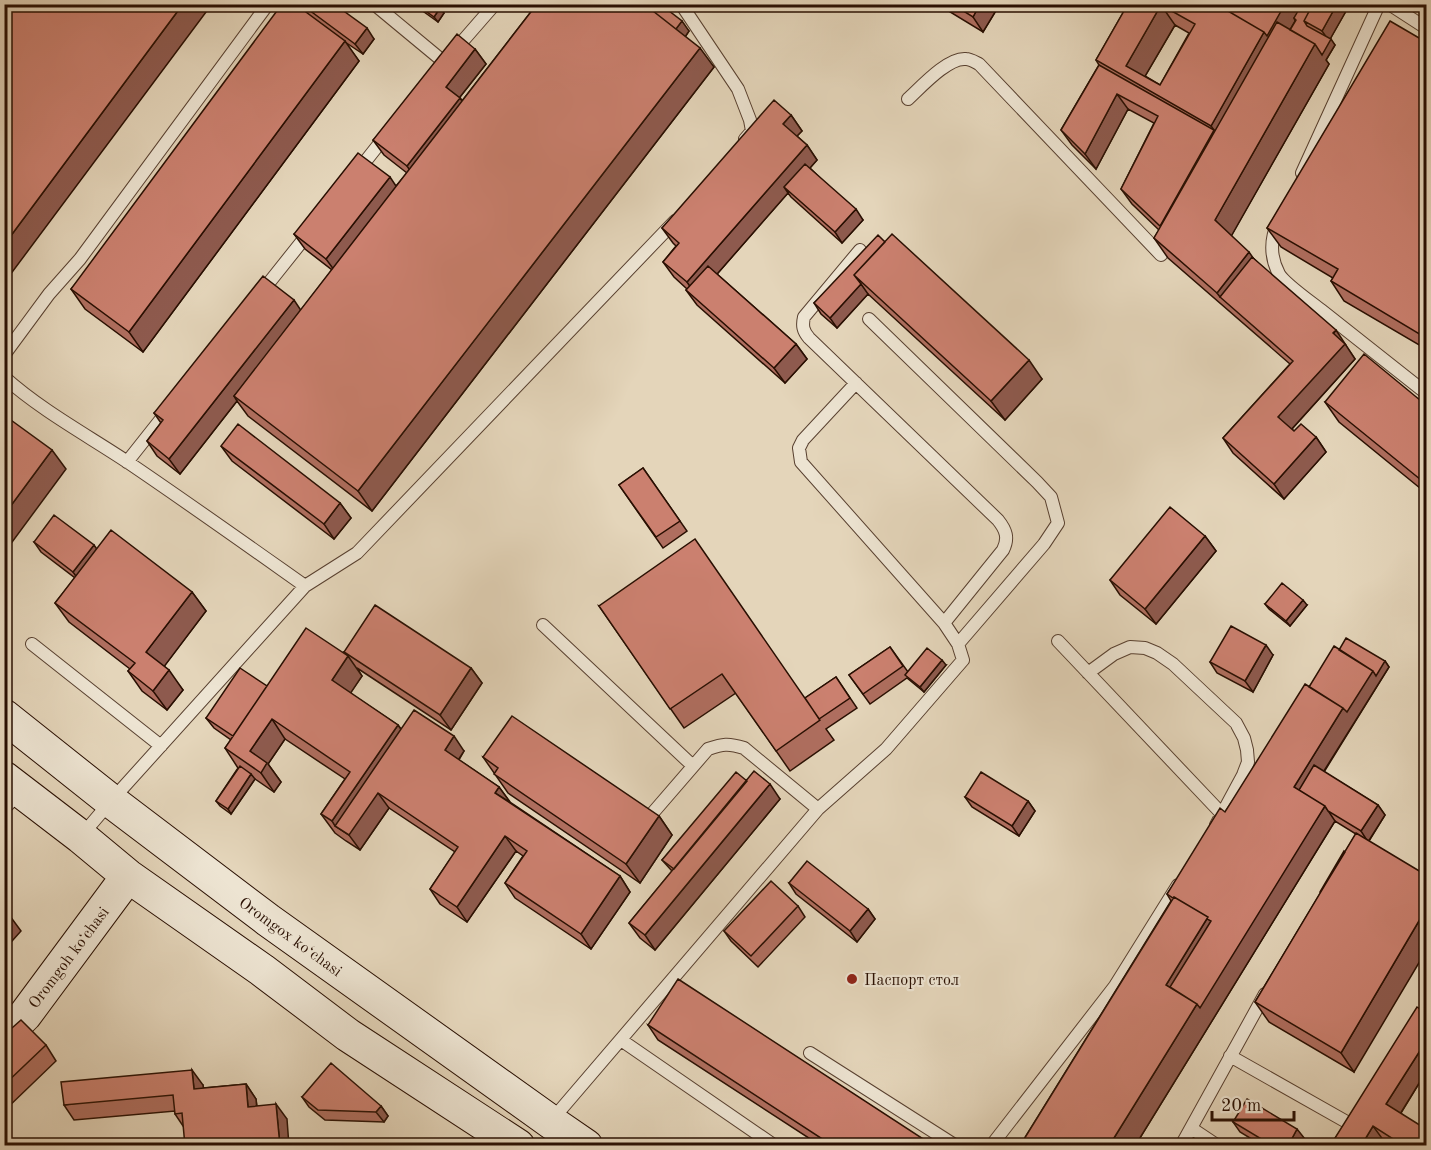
<svg xmlns="http://www.w3.org/2000/svg" width="1431" height="1150" viewBox="0 0 1431 1150" font-family="'Old Standard TT',serif">
<rect width="100%" height="100%" fill="#e4d5ba"/>
<filter id="stains"><feTurbulence type="fractalNoise" baseFrequency=".00333" numOctaves="4"/><feColorMatrix values="0 0 0 0 .2 0 0 0 0 .09 0 0 0 0 .02 0 0 0 .5 -.17"/></filter>
<radialGradient id="worn" r=".72"><stop offset=".6" stop-color="#630" stop-opacity="0"/><stop offset="1" stop-color="#630" stop-opacity=".3"/></radialGradient>
<g fill="none" stroke-linecap="round" stroke-linejoin="round">
<g stroke="#584030" stroke-width="14">
<path id="lane" d="M374,4L444,62L439,68
M681,4L738,89L750,120L752,131L745,139
M1389,4L1426,28
M454,51L495,4
M908,99C921,87 948,57 966,59C970,59 975,62 979,64L1161,255
M357,172L387,134
M1302,173L1379,4
M1279,221C1270,238 1270,257 1279,274C1285,284 1311,302 1321,310C1356,338 1391,365 1426,393
M860,250L804,317C802,326 803,331 809,338L998,520C1006,530 1009,538 1003,550L944,623L958,644
M260,294L311,230
M4,355L49,294L80,259L268,4
M4,377C42,411 87,435 129,463C188,503 247,545 305,586L111,801L82,835
M856,383L803,440L799,448L801,462L944,623
M127,462L169,409
M305,586L357,553L675,221
M543,625L693,766
M1058,641L1222,814
M32,644L161,746
M1088,673L1114,654L1130,647L1145,648L1157,653L1173,664L1236,723L1244,738L1247,750L1248,762L1243,775L1216,825
M4,809L20,792
M651,815L708,749C723,744 728,743 744,748L818,809
M621,1040L775,1146
M810,1053L956,1146
M1230,1056L1352,1125
M551,1121L818,809L886,749L963,660L958,644L1044,544L1058,523L1051,497L1037,482L869,319
M1191,1128L1218,1146
M991,1146L1115,986L1178,885
M1181,1146L1265,994"/>
</g>
<g stroke="#290f02" stroke-width="35">
<path id="secondary" d="M4,716L111,801L268,920L551,1122L586,1146
M4,778L81,837L128,876L262,970L348,1035L518,1146
M4,1036L25,1015L128,876"/>
</g>
<use href="#lane" stroke="#ede4d2" stroke-width="12"/>
<use href="#secondary" stroke="#ede4d2" stroke-width="33"/>
</g>
<path fill="#af6e5f" stroke="#290f02" stroke-width="1.5" fill-rule="evenodd" d="M299,4H334L374,39L363,54L345,42L359,61L143,352L85,309L71,289L304,11Z
M413,4H436L444,13L438,22Z
M537,4H675L670,12L689,31L685,37L714,67L372,511L248,416L237,401L180,474L157,456L147,441L161,423L154,413L301,310L332,270L305,249L294,234L396,186L407,173L384,155L373,140L475,49L486,64L460,97L462,101Z
M937,4H1000L983,32Z
M1128,4H1350L1330,39L1335,45L1326,60L1329,64L1231,236L1252,257L1346,345V346L1355,359L1292,429L1294,431L1316,437L1326,452L1284,499L1233,453L1223,438L1290,364L1168,258L1154,238L1159,230L1132,204L1121,189L1154,123L1128,109L1096,169L1072,145L1061,130L1099,65L1096,60ZM1175,25L1189,33L1160,85L1145,76Z
M1426,42V349L1344,301L1331,281L1333,278L1281,247L1267,228Z
M791,115L802,131L797,136L807,145L817,160L810,168L863,220L842,243L791,197L788,193L717,274L796,344L807,359L785,383L697,305L686,290L687,289L674,277L663,262L676,246L673,243L662,228Z
M885,242L1042,379L1005,420L868,294L837,328L821,314L814,303Z
M1325,402L1426,405V493L1339,422Z
M221,446L340,503L351,518L334,539L232,461Z
M643,468L687,531L663,548L619,485Z
M1205,536L1216,551L1156,624L1120,595L1110,580Z
M34,542L97,549L192,592L206,611L164,666L183,690L167,710L142,691L128,671L130,669L69,622L55,603L75,578L41,552Z
M1265,604L1307,605L1290,626L1269,609Z
M599,606L805,698L836,677L857,708L826,729L834,740L790,771L736,693L684,728Z
M890,647L908,672L946,665L924,692L907,678L870,704L849,675Z
M1339,650L1385,661L1389,667L1324,772L1378,805L1385,815L1369,841L1354,1072L1269,1022L1255,1002L1356,834L1335,821L1135,1146H1022L1021,1144L1171,901L1167,894L1225,812L1309,687Z
M344,652L471,668L482,683L451,730L357,668L362,676L350,693L398,725L401,729L464,751L459,760L499,787L510,802L620,876L630,892L591,949L515,898L505,883L523,856L516,851L467,922L440,904L430,889L455,852L389,808L360,850L346,841L335,833L321,814L345,779L285,739L268,764L281,782L274,792L255,779L231,814L220,806L216,801L238,768L225,748L231,740L214,728L206,718L267,686L346,655Z
M1273,655L1253,692L1217,673L1210,662Z
M483,757L659,816L672,835L640,883L508,793Z
M747,781L780,799L655,950L640,938L629,923L672,871L662,860Z
M965,797L1028,801L1035,811L1019,836L972,807Z
M789,883L868,909L875,919L857,942L796,894Z
M798,906L805,917L758,967L731,941L724,931Z
M1426,1003V1072L1401,1113L1426,1146H1390L1384,1141L1381,1146H1330Z
M648,1025L934,1146H821L658,1040Z
M4,1035L46,1045L56,1061L4,1111Z
M246,1084L256,1099L257,1106L287,1119L183,1126L175,1114V1111L74,1120L64,1105L203,1085V1088Z
M302,1097L381,1106L388,1116L384,1122L325,1120L309,1107Z
M1233,1122L1305,1139L1301,1146H1263L1240,1132Z"/>
<path fill="#8e5a4e" stroke="#290f02" stroke-width="1.5" d="M183,4H212L4,283V245Z
M660,4H675L667,15Z
M980,4H1000L983,32L973,17Z
M1285,4H1305L1294,18L1295,21L1224,145L1160,226L1214,130L1211,126L1264,32Z
M1337,4H1350L1329,41L1322,31Z
M1161,5L1175,25L1140,85L1126,66Z
M440,8L444,13L438,22L434,17Z
M682,21L689,31L683,40L675,30Z
M367,28L374,39L363,54L355,44Z
M1331,39L1335,45L1326,60L1329,64L1229,240L1215,220L1315,44Z
M345,41L359,61L143,352L129,332Z
M700,48L714,67L372,511L358,491Z
M475,49L486,64L456,102L446,87Z
M1117,94L1128,109L1096,169L1085,154Z
M460,98L470,113L417,181L407,166Z
M791,115L802,131L794,139L783,124Z
M807,145L817,160L789,192L784,187L788,193L697,297L687,282Z
M390,177L400,192L337,274L326,259Z
M856,209L863,220L842,243L835,232Z
M1249,252L1263,272L1220,297L1217,293Z
M861,284L868,294L837,328L830,318Z
M294,300L304,315L234,396L237,401L180,474L169,459Z
M1336,330L1355,359L1289,432L1278,417Z
M796,344L807,359L785,383L774,368Z
M1029,360L1042,379L1005,420L991,401Z
M1316,437L1326,452L1284,499L1274,484Z
M52,450L66,469L4,553V515Z
M340,503L351,518L334,539L324,524Z
M1205,536L1216,551L1156,624L1145,609Z
M94,545L101,555L80,582L73,572Z
M192,592L206,611L160,672L146,652Z
M1303,600L1307,605L1290,626L1286,621Z
M1266,645L1273,655L1253,692L1245,681Z
M348,656L362,676L346,700L332,680Z
M942,660L946,665L924,692L920,687Z
M1385,661L1389,667L1307,798L1294,787L1343,708L1373,671Z
M471,668L482,683L451,730L440,715Z
M169,670L183,690L167,710L153,691Z
M272,719L285,739L268,764L281,782L274,792L261,773L250,751Z
M398,725L411,744L378,793L389,808L360,850L349,835L335,826L332,821Z
M454,736L464,751L455,765L445,750Z
M251,774L255,779L231,814L228,809Z
M770,784L780,799L655,950L645,935Z
M499,787L510,802L495,793Z
M1028,801L1035,811L1019,836L1012,826Z
M1378,805L1385,815L1368,842L1361,831Z
M1325,806L1335,821L1135,1146H1109L1197,1004Z
M659,816L672,835L640,883L626,864Z
M505,836L516,851L467,922L457,907Z
M620,876L630,892L591,949L581,934Z
M868,909L875,919L857,942L850,931Z
M1426,909V951L1354,1072L1341,1053Z
M7,912L21,931L4,950V915Z
M1208,917L1221,936L1184,998L1166,985Z
M1423,1046L1426,1052V1072L1397,1119L1386,1104Z
M192,1070L203,1085L205,1104L194,1089Z
M246,1084L256,1099L258,1122L248,1107Z
M276,1104L287,1119L289,1146H280Z
M381,1106L388,1116L384,1122L376,1112Z
M1373,1126L1384,1141L1381,1146H1361Z
M1297,1129L1305,1139L1301,1146H1288Z"/>
<path fill="#cb806f" stroke="#290f02" stroke-width="1.5" fill-rule="evenodd" d="M4,4H183L4,245Z
M282,4H295L345,41L129,332L71,289Z
M301,4H334L367,28L355,44Z
M416,4H436L440,8L434,17Z
M537,4H644L700,48L358,491L234,396Z
M644,4H660L682,21L676,29Z
M952,4H980L973,17Z
M1128,4H1216L1264,32L1211,126L1096,60ZM1161,5L1195,24L1160,85L1126,66Z
M1216,4H1285L1267,36L1264,32Z
M1302,4H1313L1304,21L1307,26L1331,39L1322,55L1315,44L1290,30L1296,20L1294,18Z
M1313,4H1337L1322,31L1304,21Z
M1390,21L1426,42V338L1331,281L1338,269L1267,228Z
M1277,22L1315,44L1215,220L1249,252L1217,293L1154,238Z
M457,34L475,49L446,87L460,98L407,166L373,140Z
M1099,65L1214,130L1160,226L1121,189L1158,116L1117,94L1085,154L1061,130Z
M774,100L791,115L783,124L807,145L687,282L663,262L679,243L662,228Z
M358,153L390,177L326,259L294,234Z
M805,164L856,209L835,232L784,187Z
M892,234L1029,360L991,401L854,275Z
M878,235L885,242L854,275L861,284L830,318L814,303Z
M1252,257L1336,330L1333,333L1345,344L1278,417L1294,431L1301,424L1316,437L1274,484L1223,438L1293,361L1220,297Z
M708,266L796,344L774,368L686,290Z
M263,276L294,300L169,459L147,441L163,420L154,413Z
M1364,354L1426,405V484L1325,402Z
M4,415L52,450L4,515Z
M238,424L340,503L324,524L221,446Z
M643,468L680,521L656,537L619,485Z
M1170,507L1205,536L1145,609L1110,580Z
M54,515L94,545L73,572L34,542Z
M111,530L192,592L146,652L169,670L153,691L128,671L135,663L55,603Z
M695,539L820,720L776,751L722,674L670,709L599,606Z
M1282,583L1303,600L1286,621L1265,604Z
M375,605L471,668L440,715L344,652Z
M1231,626L1266,645L1245,681L1210,662Z
M306,628L348,656L332,680L398,725L332,821L321,814L350,772L272,719L250,751L267,763L261,773L225,748Z
M1346,638L1385,661L1376,676L1373,671L1339,650Z
M1334,646L1373,671L1347,712L1343,708L1309,687Z
M890,647L903,666L863,694L849,675Z
M927,648L942,660L920,687L905,675Z
M240,668L267,686L233,736L206,718Z
M836,677L850,698L819,719L805,698Z
M1305,684L1343,708L1294,787L1325,806L1200,1008L1197,1004L1170,987L1211,921L1207,919L1208,917L1174,897L1173,898L1167,894L1220,808L1225,812Z
M414,710L454,736L445,750L499,787L495,793L620,876L581,934L505,883L527,851L505,836L457,907L430,889L458,847L378,793L349,835L335,826Z
M512,716L659,816L626,864L494,774L498,768L483,757Z
M1314,765L1378,805L1361,831L1328,811L1325,806L1299,790Z
M240,766L251,774L228,809L216,801Z
M754,771L770,784L645,935L629,923Z
M736,772L747,781L674,869L662,860Z
M981,772L1028,801L1012,826L965,797Z
M1356,833L1426,875V909L1341,1053L1255,1002Z
M1344,851L1345,852L1320,893V892Z
M807,861L868,909L850,931L789,883Z
M771,881L798,906L751,956L724,931Z
M1174,897L1208,917L1166,985L1197,1004L1109,1146H1023L1021,1144Z
M678,979L934,1146H833L648,1025Z
M1426,1003V1013L1422,1010Z
M1417,1007L1426,1013V1049L1423,1046L1386,1104L1426,1129V1146H1404L1373,1126L1361,1146H1330Z
M21,1020L46,1045L4,1085V1035Z
M331,1063L381,1106L376,1112L318,1110L302,1097Z
M192,1070L194,1089L246,1084L248,1107L276,1104L280,1146H185L182,1113L175,1114L173,1095L64,1105L61,1082Z
M1247,1099L1297,1129L1288,1146H1273L1233,1122Z
M334,1141V1146H307V1144Z"/>
<circle fill="#8f2418" stroke="#ede4d2" stroke-width="2" cx="852" cy="979" r="6"/>
<g text-anchor="middle" stroke-width="4.5" stroke-linejoin="round" paint-order="stroke">
<g font-size="16" fill="#290f02" stroke="#ede4d2">
<text transform="translate(291 936) rotate(36)" y="6">Oromgox ko‘chasi</text>
<text transform="translate(68 957) rotate(-53)" y="6">Oromgoh koʻchasi</text>
</g>
<g font-size="16" fill="#290f02" stroke="#ede4d2" text-anchor="start">
<text x="864" y="985">Паспорт стол</text>
</g>
</g>
<rect width="1431" height="1150" fill="none" stroke="#e4d5ba" stroke-width="24"/>
<rect x="6" y="6" width="1419" height="1138" fill="none" stroke="#290f02" stroke-width="3"/>
<rect x="12" y="12" width="1407" height="1126" fill="none" stroke="#290f02" stroke-width="1.5"/>
<path d="M1212 1111v9h82v-9" fill="none" stroke="#290f02" stroke-width="3"/>
<text x="1221" y="1111" font-size="18" fill="#290f02" stroke="#ede4d2" stroke-width="4.5" paint-order="stroke">20 m</text>
<rect width="100%" height="100%" filter="url(#stains)"/>
<rect width="100%" height="100%" fill="url(#worn)"/>
</svg>
